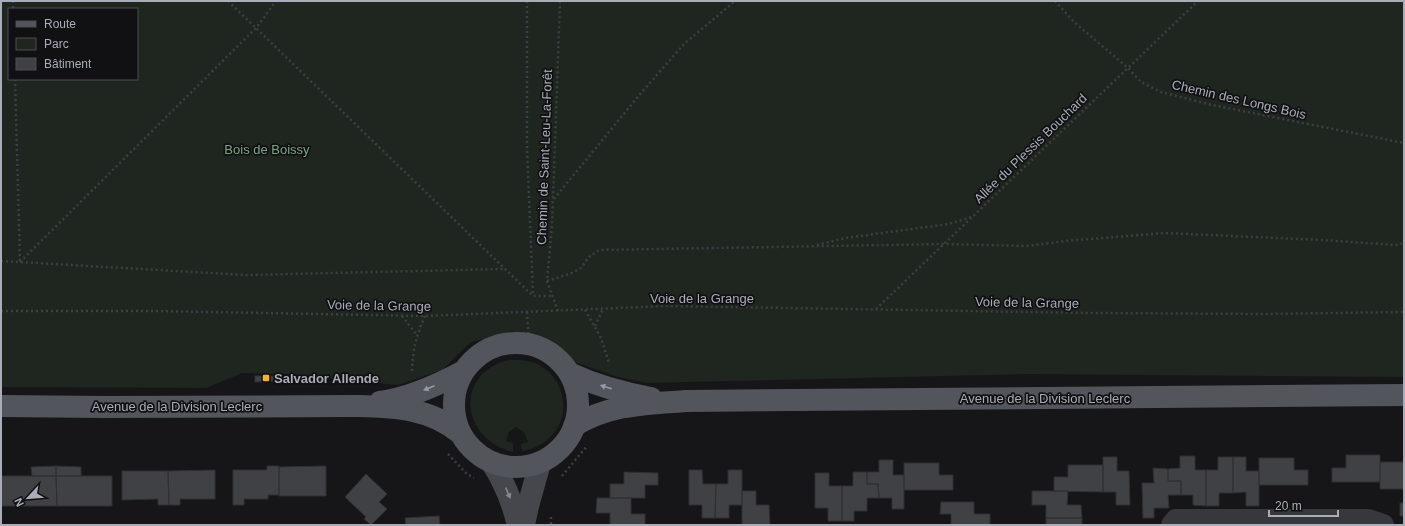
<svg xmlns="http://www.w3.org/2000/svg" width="1405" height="526" viewBox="0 0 1405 526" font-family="Arial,sans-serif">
<rect width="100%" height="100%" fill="#161618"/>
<path fill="#1e261f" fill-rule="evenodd" d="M1,1H1404V377L1028,374L647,383L618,377L577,363L548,343L512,332L471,342L442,370L398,385L287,374L242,373L206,388L1,387ZM9,9H137V79H9Z
M509,360C520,360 530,360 539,365C547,369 555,377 558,384C573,415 555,445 522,451L521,444L528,442L524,432L516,427L509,432L506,441L513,443V452C460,439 454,373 509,360Z"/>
<path fill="#404145" stroke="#303034" d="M255,376H277V381L255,382Z
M1346,455H1380V482H1332V468H1346Z
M1180,456H1195V470H1206V506L1193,505V495H1181V481H1168V469L1180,468Z
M1103,457H1117V471H1129L1130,505H1116V492H1103Z
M1218,457H1233V493H1219V506H1206V470H1218Z
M1233,457H1246V471H1259V506H1246V492L1233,493Z
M1259,458H1294V470H1308V485H1259Z
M879,460H893V475H904V509H892V498H879L878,484H867V472H879Z
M1380,462H1404V489H1380Z
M904,463H939V475H953V490H904Z
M1068,465H1103V492L1054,491V477H1068Z
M56,466V476H32L31,467Z
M56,466L81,467V476H56Z
M267,466H279V495H268V499H244V505H233V470H267Z
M326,466V496H279V467Z
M1153,468L1168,469V481H1181V495H1168L1169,508H1154V518H1143L1142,483H1154Z
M215,470V499H180V505H169L168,471Z
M689,470H702L703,484H716L715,518H702V505H689Z
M728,470H742V505H729V518H715L716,484H728Z
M122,471H168L169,505H158V499L122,500Z
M624,472L658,473V485H645V498H610V484H624Z
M853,472H867V484H878L879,498H867V511H854V521H842V486H853Z
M815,473H829V486H842V521H828V508H815Z
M366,474L387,494L379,502L387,509L371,525L364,519L366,517L345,497Z
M1,476H56L57,506H1Z
M56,476H112V506H57Z
M742,491H756V505H769L770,525H742Z
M1032,491H1068L1067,505H1081L1082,518H1046V505H1032Z
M597,498H631V514H645V525H610V513H596Z
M941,502H974V514H990V525H951V514H940Z
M1400,503H1404V516H1400Z
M439,516L440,525H406L405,518Z
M1046,518H1082V525H1046Z"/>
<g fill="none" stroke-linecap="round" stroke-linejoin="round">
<path stroke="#3d3f44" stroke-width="2.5" stroke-dasharray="2 3" stroke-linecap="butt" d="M13,1V9
M228,1L533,296H552
M527,1V149L533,295
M1055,1L1074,22L1128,68L1141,82L1161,92L1212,105L1404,143
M15,79L20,262
M554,199L641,93L684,44L735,1
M817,245L845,238L949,224L971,217
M1,261L246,275L504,269
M20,262L257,27L276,1
M547,281L572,273L581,268L589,257L599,250L945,244L1027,246L1066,241L1165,233L1322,240L1396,245L1404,243
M876,309L1198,1
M585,310L601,338L609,363
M1,311H155L425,316L665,306L1091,313L1265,314L1404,312
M558,311L547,281L552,226L560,1
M527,312L529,345
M402,316L417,335
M595,326L603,309
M412,371C413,348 416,337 425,316
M448,454L467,474L474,478
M562,476L587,446
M551,517V525"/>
<path stroke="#37383d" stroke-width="22" d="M1172,525L1176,520H1368L1383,525"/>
<path stroke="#45474d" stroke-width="22" d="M492,463C505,483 512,501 518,525
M524,525L528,506L540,463"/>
<path stroke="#53555c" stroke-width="22" d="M454 405a62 62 0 1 1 124 0a62 62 0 1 1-124 0Z
M569,373C595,385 623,393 651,398
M380,402C410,398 438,385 464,371
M1,406L105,407L354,406C392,407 430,407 461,434
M574,426C609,404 646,404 686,401L1404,395"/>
</g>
<defs><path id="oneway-solid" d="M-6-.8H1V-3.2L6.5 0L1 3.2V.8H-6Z"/></defs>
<g fill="#979ba6">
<use href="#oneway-solid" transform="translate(606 387) rotate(-162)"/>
<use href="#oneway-solid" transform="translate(429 388) rotate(157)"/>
</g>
<use fill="#858993" href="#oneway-solid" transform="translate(508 493) rotate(67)"/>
<rect fill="#f2b134" stroke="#111113" stroke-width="1.5" x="262" y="374" width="8" height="8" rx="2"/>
<g text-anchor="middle" stroke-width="3.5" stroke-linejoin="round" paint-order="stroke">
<g font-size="13" fill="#a8adb8" stroke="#111113">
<text transform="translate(1239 99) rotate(13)" y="5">Chemin des Longs Bois</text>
<text transform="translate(1030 148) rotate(-44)" y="5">Allée du Plessis Bouchard</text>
<text transform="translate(544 157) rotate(-88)" y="5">Chemin de Saint-Leu-La-Forêt</text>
<text x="702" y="303">Voie de la Grange</text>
<text transform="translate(1027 302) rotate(1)" y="5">Voie de la Grange</text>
<text transform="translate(379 305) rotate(1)" y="5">Voie de la Grange</text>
<text x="1045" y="403">Avenue de la Division Leclerc</text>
<text x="177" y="411">Avenue de la Division Leclerc</text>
</g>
<g font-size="13" fill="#7fa381" stroke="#111113">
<text x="267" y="154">Bois de Boissy</text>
</g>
<g font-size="13" font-weight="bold" fill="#a8adb8" stroke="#111113" text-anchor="start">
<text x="274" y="383">Salvador Allende</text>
</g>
</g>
<rect width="1405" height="526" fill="none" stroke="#a8adb8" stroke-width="4"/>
<rect x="8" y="8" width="130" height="72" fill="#111113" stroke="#4d4f55"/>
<rect x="16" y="21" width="20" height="6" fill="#53555c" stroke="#4d4f55"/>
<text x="44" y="28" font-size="12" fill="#a8adb8">Route</text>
<rect x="16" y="38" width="20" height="12" fill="#1e261f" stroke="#4d4f55"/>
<text x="44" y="48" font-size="12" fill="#a8adb8">Parc</text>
<rect x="16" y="58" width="20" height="12" fill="#404145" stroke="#4d4f55"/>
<text x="44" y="68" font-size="12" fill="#a8adb8">Bâtiment</text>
<g transform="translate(28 498) rotate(244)" stroke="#111113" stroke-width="3" paint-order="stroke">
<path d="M0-3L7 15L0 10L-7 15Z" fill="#a8adb8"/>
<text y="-6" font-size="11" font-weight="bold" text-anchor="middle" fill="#a8adb8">N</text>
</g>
<path d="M1269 510v6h69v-6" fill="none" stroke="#a8adb8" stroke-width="2"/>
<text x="1275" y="510" font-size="12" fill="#a8adb8" stroke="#111113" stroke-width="3" paint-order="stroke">20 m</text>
</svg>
